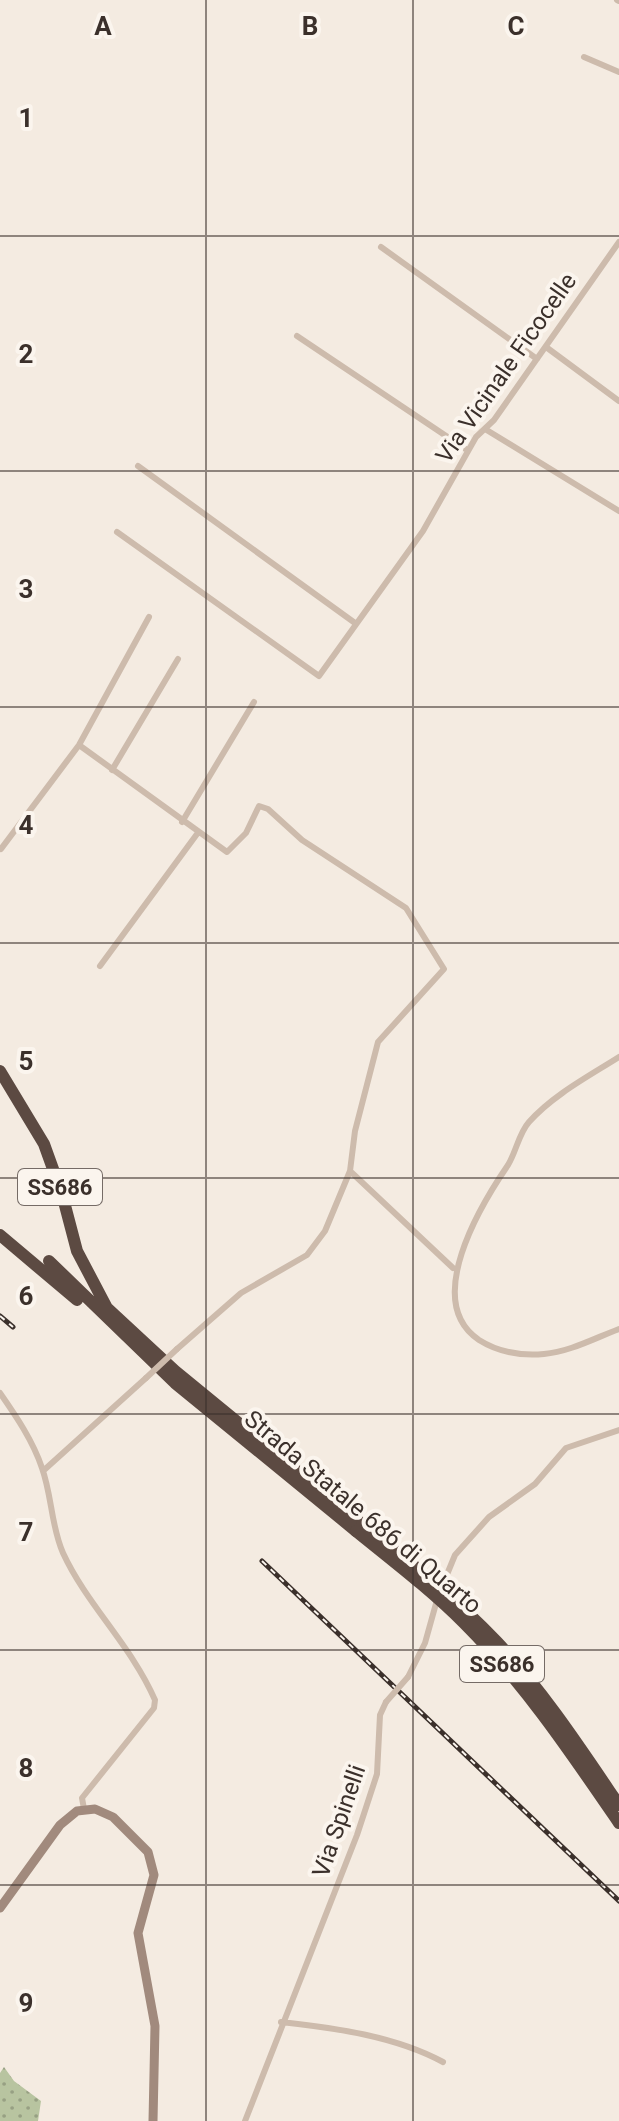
<svg xmlns="http://www.w3.org/2000/svg" width="619" height="2121" viewBox="0 0 619 2121" font-family="Roboto,sans-serif">
<defs>
<pattern id="grass-dots" width="8" height="8" patternUnits="userSpaceOnUse" patternTransform="scale(2)"><rect width="8" height="8" fill="#b8c4a0"/><path d="M2 2h.1M6 6h.1" fill="none" stroke="#97a083" stroke-width="1.8" stroke-linecap="round"/></pattern>
</defs>
<rect width="100%" height="100%" fill="#f4ebe1"/>
<path fill="url(#grass-dots)" d="M4,2067L14,2081L41,2101L38,2121H0V2073Z"/>
<g fill="none" stroke-linecap="round" stroke-linejoin="round">
<path stroke="#cdbbac" stroke-width="6" d="M617,0L619,1
M584,57L619,72
M381,247L537,359
M297,336L467,450
M546,347L619,401
M485,429L619,511
M138,466L355,623
M117,532L319,676L423,531L476,437L494,420L619,242
M79,745L227,852L246,833L259,806L268,809L302,840L406,908L444,969L378,1042L355,1131L350,1171L325,1231L307,1255L241,1293L177,1349
M112,770L178,659
M182,822L254,702
M1,849L79,745L149,617
M100,966L197,834
M619,1057C589,1076 553,1095 529,1122C519,1133 516,1152 508,1165C480,1206 422,1302 479,1340C498,1352 521,1356 544,1354C569,1352 595,1338 619,1329
M350,1171L453,1268
M0,1393C16,1416 33,1441 42,1468C52,1496 51,1526 63,1553C87,1605 131,1645 155,1700L154,1708L82,1798L84,1809
M43,1471L146,1378
M441,1589L455,1555L489,1517L535,1484L566,1448L619,1430
M408,1677L425,1643L437,1600
M281,2022C335,2028 395,2036 443,2062
M245,2121L357,1835L377,1774L380,1715L386,1702"/>
<path stroke="#a18a7d" stroke-width="9" d="M0,1908L60,1825L77,1811L95,1809L113,1817L148,1852L154,1875L138,1933L155,2026L153,2121"/>
<path stroke="#5c4a42" stroke-width="12" d="M0,1071L44,1144L62,1194L77,1251L107,1308L175,1371L362,1524
M0,1235L77,1300
M49,1261L175,1383L356,1531"/>
<g stroke="#3b302b" stroke-width="5">
<path id="rail" d="M0,1316L13,1327
M262,1561L619,1901"/>
</g>
<use href="#rail" stroke="#fbf5ee" stroke-width="2" stroke-dasharray="6" stroke-linecap="butt"/>
<path stroke="#cdbbac" stroke-width="6" d="M146,1378L177,1349
M386,1702L408,1677"/>
<path stroke="#5c4a42" stroke-width="12" d="M362,1524C409,1561 455,1598 497,1642C543,1691 581,1749 619,1805
M356,1531C393,1561 431,1590 464,1623C524,1683 571,1753 619,1823"/>
</g>
<path fill="none" stroke="#3b302b" stroke-width="2" stroke-opacity="0.55" d="M206,0V2121M413,0V2121M0,236H619M0,471H619M0,707H619M0,943H619M0,1178H619M0,1414H619M0,1650H619M0,1885H619"/>
<g text-anchor="middle" stroke-width="8" stroke-linejoin="round" paint-order="stroke">
<g fill="#fbf5ee" stroke="#756b66" stroke-width="2">
<rect x="18" y="1169" width="84" height="36" rx="6"/>
<rect x="460" y="1646" width="84" height="36" rx="6"/>
</g>
<g font-size="22" font-weight="bold" fill="#3b302b">
<text x="60" y="1195">SS686</text>
<text x="502" y="1672">SS686</text>
</g>
<g font-size="24" fill="#3b302b" stroke="#fbf5ee">
<text transform="translate(506 368) rotate(-55)" y="8">Via Vicinale Ficocelle</text>
<text transform="translate(363 1512) rotate(40)" y="8">Strada Statale 686 di Quarto</text>
<text transform="translate(339 1821) rotate(-71)" y="8">Via Spinelli</text>
</g>
</g>
<g font-size="26" text-anchor="middle" font-weight="bold" fill="#3b302b" stroke="#fbf5ee" stroke-width="8" stroke-linejoin="round" paint-order="stroke">
<text x="103" y="35">A</text>
<text x="310" y="35">B</text>
<text x="516" y="35">C</text>
<text x="26" y="127">1</text>
<text x="26" y="363">2</text>
<text x="26" y="598">3</text>
<text x="26" y="834">4</text>
<text x="26" y="1070">5</text>
<text x="26" y="1305">6</text>
<text x="26" y="1541">7</text>
<text x="26" y="1777">8</text>
<text x="26" y="2012">9</text>
</g>
</svg>
